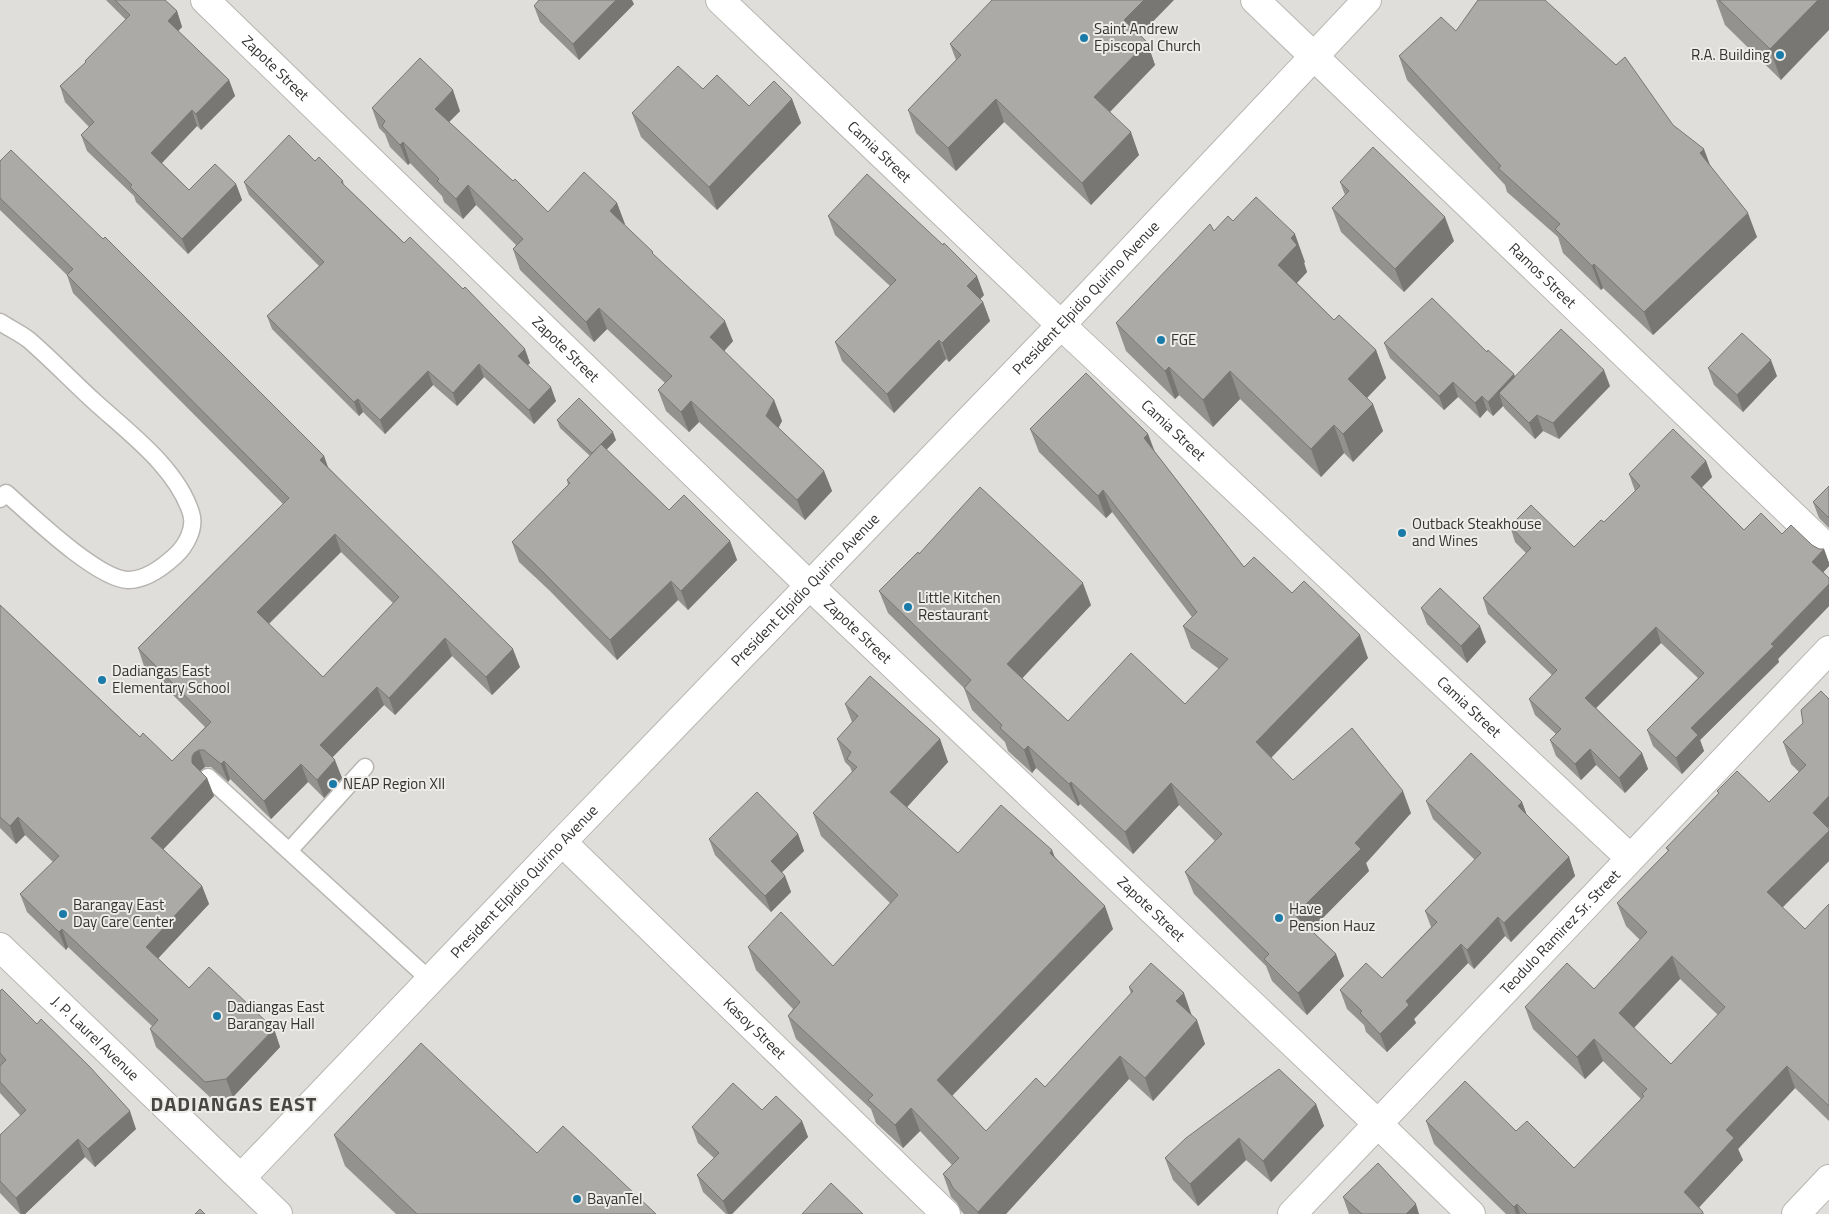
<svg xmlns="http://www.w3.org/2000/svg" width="1829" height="1214" viewBox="0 0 1829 1214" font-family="'Titillium Web',sans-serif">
<rect width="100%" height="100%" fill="#e0dedb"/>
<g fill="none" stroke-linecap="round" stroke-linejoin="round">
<g stroke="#b7b5b1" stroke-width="19">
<path id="lane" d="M0,322C9,328 20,333 29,340C52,360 73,382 95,402C129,433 177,468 191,513C196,528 186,546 175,556C162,568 146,580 128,580C97,579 31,515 6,493L0,499
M208,777L430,980
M289,851L365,767"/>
</g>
<g stroke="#b7b5b1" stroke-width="30">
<g id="street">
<path id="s1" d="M205,0L810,586L1378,1124L1471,1214"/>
<path id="s2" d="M720,0L1061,325L1630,858"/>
<path id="s3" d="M1255,0L1829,550"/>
<path id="s4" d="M562,842L946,1214"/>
<path id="s5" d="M1292,1214L1829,650"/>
<path d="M1796,1214L1829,1179"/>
</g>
</g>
<g stroke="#b7b5b1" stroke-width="30">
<g id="secondary">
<path id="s6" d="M0,947L278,1214"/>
<path id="s7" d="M241,1178L562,842L1061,325L1367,0"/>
</g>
</g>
<use href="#lane" stroke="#fff" stroke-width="16"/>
<use href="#street" stroke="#fff" stroke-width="28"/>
<use href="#secondary" stroke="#fff" stroke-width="28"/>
</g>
<path fill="#94928f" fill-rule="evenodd" d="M106,0H165L177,11L182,27L178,31L229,80L235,96L201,130L197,126L162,163L189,190L236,184L242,200L188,254L136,202L134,196L87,151L81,135L89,127L65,102L60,86L86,62L85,61L126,20Z
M1716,0H1829L1781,80L1725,25Z
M634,4L579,60L540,22L534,6Z
M1456,31L1673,125L1710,165L1757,237L1653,335L1603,288L1601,290L1563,253L1558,237L1507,192L1505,185L1407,80L1399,56Z
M1140,35L1147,42L1155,65L1110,112L1139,155L1091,205L1004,122L956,171L916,133L908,110L956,60L950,44Z
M792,99L801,123L717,210L641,137L632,113L749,106Z
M372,108L460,111L449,122L513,181L548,212L617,203L624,224L654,255L733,341L724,351L774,400L782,421L778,428L824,471L832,491L805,520L699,422L689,432L666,411L658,390L665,383L607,329L594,342L520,270L513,249L516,245L476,205L463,219L444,202L442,196L410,163L408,165L390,147L385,134L379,128Z
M0,161L324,456L328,467L520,667L492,695L452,656L395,715L384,705L332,757L342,778L324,798L308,782L271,819L230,779L228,782L211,767H205L200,771L207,778L214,796L163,849L202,886L209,904L158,958L189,988L274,1029L280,1047L233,1097L212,1099L156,1047L150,1029L152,1026L68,947L66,950L27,912L20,894L53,862L25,835L16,844L0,828V605L140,737L172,761L205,727L144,666L138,648L283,504L73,293L67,275L0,210ZM341,552L393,603L323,677L269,624Z
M315,161L343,181L344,185L530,363L527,365L556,401L534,424L484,377L457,406L433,385L385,434L363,412L359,416L272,329L267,316L319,266L249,195L244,182Z
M1340,182L1454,241L1404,292L1341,232L1332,208L1345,195Z
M828,216L984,295L980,299L983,302L990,321L949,362L946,359L894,413L842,361L835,342L890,286L835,235Z
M1233,221L1305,262L1304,263L1307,272L1297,283L1334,320L1376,350L1386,378L1367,398L1383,431L1353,462L1344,453L1321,477L1240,399L1213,427L1179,395L1175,399L1126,351L1116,323L1214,231Z
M1384,343L1487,352L1514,374L1515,377L1610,386L1559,439L1543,431L1535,439L1505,409L1503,406L1493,416L1487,410L1480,418L1458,397L1444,410L1390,358Z
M1708,368L1777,376L1743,412L1714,385Z
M557,420L616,440L606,450L669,510L730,541L737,560L688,610L678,600L617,660L550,591L519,562L512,542L568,485L567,480L590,456L560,428Z
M1030,429L1148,434L1155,452L1244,567L1292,593L1368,658L1271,758L1293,780L1411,813L1366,863L1369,871L1311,930L1336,954L1344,976L1307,1015L1272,981L1266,966L1194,894L1185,872L1215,841L1179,805L1133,854L1080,804L1078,806L1036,768L1032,773L1008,751L1005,742L972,710L964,688L888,613L879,591L919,554L1091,605L1022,678L1068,721L1185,704L1219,669L1191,648L1183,626L1192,617L1112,512L1106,518L1039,452Z
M1706,461L1712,477L1702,487L1744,530L1782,534L1812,545L1819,549H1824L1829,563V566L1823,572L1829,578V606L1778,659L1779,662L1700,740L1704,751L1682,774L1653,746L1647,730L1698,678L1661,643L1596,708L1642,753L1648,769L1625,793L1596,765L1581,780L1556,756L1550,740L1556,734L1535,715L1529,699L1552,675L1488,614L1483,598L1526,553L1515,542L1510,526L1574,547L1604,522L1635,491L1629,474Z
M1829,486V528L1819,518L1813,502Z
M1421,608L1486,642L1467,663L1427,624Z
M1829,699V827L1828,828L1829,829V861L1782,907L1805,929L1829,904V1121L1795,1088L1738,1149L1743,1160L1699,1207L1703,1212L1704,1214H1506L1434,1144L1426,1121L1516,1131L1574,1168L1641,1099L1603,1061L1585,1079L1533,1029L1525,1007L1594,989L1640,940L1626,926L1617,903L1668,851L1666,848L1719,794L1717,791L1769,802L1799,772L1791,764L1783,742ZM1680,979L1718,1015L1671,1064L1634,1028Z
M845,704L940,739L948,762L907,807L958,853L1055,857L1113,929L952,1096L986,1131L1045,1087L1131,994L1129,987L1192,1016L1205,1044L1153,1101L1129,1079L1006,1214H964L961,1211L957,1203L951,1197L943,1174L952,1165L920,1131L903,1148L876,1123L871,1109L796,1039L788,1016L793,1009L756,970L748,947L833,966L890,903L821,836L813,813L852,772L850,767L845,762L837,739L852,722Z
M1426,801L1522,802L1527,816L1569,857L1575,876L1511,942L1505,936L1474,969L1468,963L1414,1019L1416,1023L1387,1052L1366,1032L1364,1025L1347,1009L1340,990L1382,978L1431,927L1425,911L1475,860L1433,819Z
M798,834L804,851L782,872L785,876L791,892L771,912L715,855L709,839Z
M0,991L136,1129L95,1167L85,1157L25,1214H20L0,1193V1135L21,1116L0,1093Z
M1316,1104L1324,1126L1271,1182L1246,1160L1198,1206L1173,1180L1165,1158Z
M802,1121L808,1137L732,1214H726L703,1192L697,1175L714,1158L698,1143L692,1127Z
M334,1135L537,1153L656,1214H396L345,1166Z
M1343,1197L1419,1214H1349Z"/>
<path fill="#787774" d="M616,0H632L634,4L579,60L573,44Z
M1144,0H1174L1132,43L1124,20Z
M1818,0H1829V30L1781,80L1770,49Z
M177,11L182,27L173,36L168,21Z
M1147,42L1155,65L1102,120L1094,97Z
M229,80L235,96L201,130L196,114Z
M453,90L460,111L442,129L435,109Z
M792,99L801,123L717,210L709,187Z
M996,99L1004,122L956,171L948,148Z
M192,110L197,126L157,168L151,153Z
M1131,132L1139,155L1091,205L1082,183Z
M403,142L410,163L408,165L400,145Z
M1704,149L1713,173L1700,153Z
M236,184L242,200L188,254L182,239Z
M468,185L476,205L463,219L456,199Z
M617,203L625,224L618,231L610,211Z
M1748,213L1757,237L1653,335L1644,312Z
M1445,217L1454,241L1404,292L1395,269Z
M1295,234L1305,262L1304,263L1307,272L1288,292L1278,265L1291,238Z
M1594,264L1603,288L1601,290L1592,266Z
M977,276L984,295L974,306L967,286Z
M983,302L990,321L949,362L942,343Z
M599,308L607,329L594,342L586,322Z
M725,321L733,341L718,358L710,337Z
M939,340L946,359L894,413L887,394Z
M525,349L530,363L523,370L518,356Z
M1376,350L1386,378L1358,407L1348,379Z
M1771,360L1777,376L1743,412L1737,395Z
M479,364L484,377L457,406L453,393Z
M1169,367L1179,395L1175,399L1165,371Z
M1604,370L1610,386L1559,439L1553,423Z
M428,371L433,385L385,434L380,420Z
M1230,371L1240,399L1213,427L1203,400Z
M1514,374L1519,389L1499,393L1503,406L1493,416L1488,402Z
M1453,382L1458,397L1444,410L1439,396Z
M551,387L556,401L534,424L529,410Z
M1482,396L1487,410L1480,418L1475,403Z
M358,399L363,412L359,416L354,402Z
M774,400L782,421L774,436L766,416Z
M691,401L699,422L689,432L681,412Z
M1373,404L1383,431L1353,462L1343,434Z
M1537,415L1543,431L1535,439L1529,423Z
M1334,425L1344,453L1321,477L1311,449Z
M613,432L616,440L595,461L592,453Z
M1148,434L1156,456L1144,438Z
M324,456L330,474L320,460Z
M1706,461L1712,477L1697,492L1691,477Z
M824,471L832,491L805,520L797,500Z
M1103,490L1112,512L1106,518L1098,496Z
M335,534L341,552L263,629L257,612Z
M730,541L737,560L688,610L681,591Z
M1824,549L1829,563V566L1818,578L1812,562Z
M671,581L678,600L617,660L610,640Z
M1083,583L1091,605L1015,686L1007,664Z
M1829,584V606L1778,659L1779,662L1700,740L1704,751L1682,774L1676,758L1691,728Z
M1480,626L1486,642L1467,663L1461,646Z
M1656,627L1661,643L1590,714L1585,698Z
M1360,635L1368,658L1264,765L1256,742Z
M445,638L452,656L395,715L389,698Z
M513,649L520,667L492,695L486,677Z
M377,687L384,705L327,763L320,745Z
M940,739L948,762L899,816L890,792Z
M1028,746L1036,768L1032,773L1024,750Z
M1590,749L1596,765L1581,780L1575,764Z
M199,750L205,767L200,771L192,763V757L194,753Z
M1642,753L1648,769L1625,793L1619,778Z
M335,760L342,778L324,798L317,780Z
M224,761L230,779L228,782L221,764Z
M301,764L308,782L271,819L264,801Z
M207,778L214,796L158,855L151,838Z
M1071,782L1080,804L1078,806L1069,784Z
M1171,783L1179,805L1133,854L1125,832Z
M1403,791L1411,813L1366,863L1369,871L1304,937L1295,915L1355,843Z
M1829,796V827L1821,835L1813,813Z
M1522,802L1529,821L1518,806Z
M18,817L25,835L16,844L10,826Z
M1829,831V861L1775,915L1767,892Z
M798,834L804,851L777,877L771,861Z
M1052,850L1061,873L1050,853Z
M1569,857L1575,876L1511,942L1504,923Z
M785,876L791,892L771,912L765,896Z
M202,886L209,904L152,965L146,947Z
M1105,906L1113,929L945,1103L937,1080Z
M1498,917L1505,936L1474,969L1467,950Z
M62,929L68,947L66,950L59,932Z
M1461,944L1468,963L1414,1019L1416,1023L1387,1052L1380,1034L1406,1001Z
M1336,954L1344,976L1307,1015L1298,993Z
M1672,956L1680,979L1627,1035L1619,1013Z
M1184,993L1192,1016L1176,1001Z
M1197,1020L1205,1044L1153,1101L1145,1078Z
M274,1029L280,1047L233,1097L226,1079Z
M1594,1039L1603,1061L1585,1079L1577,1057Z
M1120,1056L1129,1079L1006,1214H978V1212Z
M1787,1066L1795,1088L1738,1149L1743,1160L1693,1214L1684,1192L1726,1130Z
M1316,1104L1324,1126L1271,1182L1263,1161Z
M911,1108L920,1131L903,1148L895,1125Z
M130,1111L136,1129L95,1167L88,1149Z
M802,1121L808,1137L732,1214H728L723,1201Z
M1239,1138L1246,1160L1198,1206L1190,1184Z
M78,1139L85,1157L25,1214H21L16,1198Z
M1416,1204L1419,1214H1406Z
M1517,1204L1520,1214H1516L1514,1207Z"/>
<path fill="#acaaa6" stroke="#787774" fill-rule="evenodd" d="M115,0H165L177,11L168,21L229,80L196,114L192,110L151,153L189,190L215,164L236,184L182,239L130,187L132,185L81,135L94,122L60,86L86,62L85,61L130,15Z
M539,0H616L573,44L534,6Z
M992,0H1144L1124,20L1147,42L1094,97L1131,132L1082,183L996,99L948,148L908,110L961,55L950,44Z
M1478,0H1545L1616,65L1625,57L1673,125L1704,149L1700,153L1748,213L1644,312L1594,264L1592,266L1555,229L1560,224L1498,168L1501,166L1399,56L1441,17L1456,31Z
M1719,0H1818L1770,49Z
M420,58L453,90L435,109L513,181L515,179L548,212L584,172L617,203L610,211L653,252L652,253L725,321L710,337L774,400L766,416L824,471L797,500L691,401L681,412L658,390L672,376L599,308L586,322L513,249L523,239L468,185L456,199L437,181L439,179L403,142L400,145L382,126L385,121L372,108Z
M678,66L703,89L717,75L749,106L774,81L792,99L709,187L632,113Z
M289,135L315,161L319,157L343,181L341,182L404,243L410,237L463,289L465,287L525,349L518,356L551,387L529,410L479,364L453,393L428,371L380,420L358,399L354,402L267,316L324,262L244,182Z
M1373,147L1445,217L1395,269L1332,208L1349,191L1340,182Z
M11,150L103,239L105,237L324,456L320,460L513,649L486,677L445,638L389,698L377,687L320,745L335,760L317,780L301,764L264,801L224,761L221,764L204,750H199L194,753L192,757V763L207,778L151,838L202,886L146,947L189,988L209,967L274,1029L226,1079L205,1082L150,1029L158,1020L62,929L59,932L20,894L59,856L18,817L10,826L0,817V605L140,737L143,733L172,761L211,722L138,648L289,498L67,275L73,269L0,198V161ZM335,534L399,597L323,677L257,612Z
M867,174L943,245L944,243L977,276L967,286L983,302L942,343L939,340L887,394L835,342L896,280L828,216Z
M1256,197L1295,234L1291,238L1297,245L1278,265L1334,320L1339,315L1376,350L1348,379L1373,404L1343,434L1334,425L1311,449L1230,371L1203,400L1169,367L1165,371L1116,323L1210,224L1214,231L1228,216L1233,221Z
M1432,298L1487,352L1488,350L1514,374L1488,402L1482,396L1475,403L1453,382L1439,396L1384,343Z
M1561,329L1604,370L1553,423L1537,415L1529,423L1499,393Z
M1742,333L1771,360L1737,395L1708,368Z
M1086,373L1148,434L1144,438L1244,567L1254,557L1292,593L1304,581L1360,635L1256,742L1293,780L1352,728L1403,791L1355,843L1361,849L1295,915L1336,954L1298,993L1264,959L1269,954L1185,872L1222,834L1171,783L1125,832L1071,782L1069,784L1028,746L1024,750L1000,728L1002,725L964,688L971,680L879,591L918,552L919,554L980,487L1083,583L1007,664L1068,721L1131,653L1185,704L1228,659L1183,626L1197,612L1103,490L1098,496L1030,429Z
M579,398L613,432L592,453L557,420Z
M1673,429L1706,461L1691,477L1744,530L1761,513L1782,534L1791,525L1812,545L1819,549H1824L1812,562L1829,578V584L1771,644L1774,646L1691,728L1698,735L1676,758L1647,730L1704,673L1656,627L1585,698L1642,753L1619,778L1590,749L1575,764L1550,740L1561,729L1529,699L1557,670L1483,598L1531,548L1510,526L1531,505L1574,547L1601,520L1604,522L1640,486L1629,474Z
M601,444L669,510L684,495L730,541L681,591L671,581L610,640L543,572L512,542L570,483L567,480Z
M1829,486V518L1813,502Z
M1440,588L1480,626L1461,646L1421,608Z
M870,676L940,739L890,792L958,853L1001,805L1052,850L1050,853L1105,906L937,1080L986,1131L1036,1078L1045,1087L1133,991L1129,987L1151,963L1184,993L1176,1001L1197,1020L1145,1078L1120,1056L978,1212L953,1188L949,1180L943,1174L959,1158L911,1108L895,1125L868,1100L873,1095L788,1016L800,1002L748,947L781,912L833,966L898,895L813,813L857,767L847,759L851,752L837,739L858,716L845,704Z
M1821,691L1829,699V796L1813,813L1829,829V831L1767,892L1805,929L1829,904V1106L1787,1066L1726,1130L1734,1138L1684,1192L1703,1212L1701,1214H1527L1517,1204L1514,1207L1426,1121L1465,1081L1516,1131L1527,1121L1574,1168L1644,1096L1642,1094L1647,1089L1594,1039L1577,1057L1525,1007L1567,963L1594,989L1647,932L1617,903L1669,850L1666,848L1719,793L1717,791L1737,771L1769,802L1806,765L1783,742L1803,723L1801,710ZM1672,956L1725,1007L1671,1064L1619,1013Z
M1471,753L1522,802L1518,806L1569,857L1504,923L1498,917L1467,950L1461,944L1406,1001L1409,1005L1380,1034L1360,1013L1362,1011L1340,990L1366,963L1382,978L1437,922L1425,911L1481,853L1426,801Z
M757,792L798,834L771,861L785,876L765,896L709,839Z
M2,989L37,1024L41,1019L89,1066L130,1111L88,1149L78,1139L16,1198L0,1181V1135L26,1110L0,1082V1066L6,1060L0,1053V991Z
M421,1043L537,1153L563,1126L656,1214H417L334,1135Z
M1279,1069L1316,1104L1263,1161L1239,1138L1190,1184L1165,1158L1186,1138Z
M733,1083L762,1110L776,1096L802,1121L723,1201L697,1175L719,1153L692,1127Z
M1378,1163L1416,1204L1406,1214H1362L1343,1197Z
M831,1183L863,1214H802Z
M200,1209L205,1214H195Z"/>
<g fill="#1b7ba8" stroke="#eeece8" stroke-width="2">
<circle cx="1084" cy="38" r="5"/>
<circle cx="1780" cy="55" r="5"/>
<circle cx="1161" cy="340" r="5"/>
<circle cx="1402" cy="533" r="5"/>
<circle cx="908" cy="607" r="5"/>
<circle cx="102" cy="680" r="5"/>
<circle cx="333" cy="784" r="5"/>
<circle cx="63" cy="914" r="5"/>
<circle cx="1279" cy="918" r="5"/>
<circle cx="217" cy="1016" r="5"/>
<circle cx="577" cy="1199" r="5"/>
</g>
<g text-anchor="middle" stroke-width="4" stroke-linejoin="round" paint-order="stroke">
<g font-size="15" fill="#333331" stroke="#eeece8" text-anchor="start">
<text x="1094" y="34">Saint Andrew<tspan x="1094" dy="17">Episcopal Church</tspan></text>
<text x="1770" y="60" text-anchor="end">R.A. Building</text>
<text x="1171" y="345">FGE</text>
<text x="1412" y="529">Outback Steakhouse<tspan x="1412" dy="17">and Wines</tspan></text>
<text x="918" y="603">Little Kitchen<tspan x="918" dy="17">Restaurant</tspan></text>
<text x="112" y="676">Dadiangas East<tspan x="112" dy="17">Elementary School</tspan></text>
<text x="343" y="789">NEAP Region XII</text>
<text x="73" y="910">Barangay East<tspan x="73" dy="17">Day Care Center</tspan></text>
<text x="1289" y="914">Have<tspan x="1289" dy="17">Pension Hauz</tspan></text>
<text x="227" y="1012">Dadiangas East<tspan x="227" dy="17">Barangay Hall</tspan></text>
<text x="587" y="1204">BayanTel</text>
</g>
<g font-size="15" fill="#333331" stroke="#eeece8">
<text dy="5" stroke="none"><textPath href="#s1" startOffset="98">Zapote Street</textPath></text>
<text dy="5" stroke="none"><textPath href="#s2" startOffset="220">Camia Street</textPath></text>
<text dy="5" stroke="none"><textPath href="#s3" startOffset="398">Ramos Street</textPath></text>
<text dy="5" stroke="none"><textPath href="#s7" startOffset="1220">President Elpidio Quirino Avenue</textPath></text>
<text dy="5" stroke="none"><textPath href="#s1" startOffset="502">Zapote Street</textPath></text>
<text dy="5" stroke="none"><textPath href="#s2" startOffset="625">Camia Street</textPath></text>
<text dy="5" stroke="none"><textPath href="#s7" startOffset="815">President Elpidio Quirino Avenue</textPath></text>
<text dy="5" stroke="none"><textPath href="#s1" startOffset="908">Zapote Street</textPath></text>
<text dy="5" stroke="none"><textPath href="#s2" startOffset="1030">Camia Street</textPath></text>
<text dy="5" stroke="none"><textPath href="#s7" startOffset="410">President Elpidio Quirino Avenue</textPath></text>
<text dy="5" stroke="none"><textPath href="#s1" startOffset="1312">Zapote Street</textPath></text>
<text dy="5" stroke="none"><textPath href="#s5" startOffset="389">Teodulo Ramirez Sr. Street</textPath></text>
<text dy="5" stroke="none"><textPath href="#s4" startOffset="268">Kasoy Street</textPath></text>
<text dy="5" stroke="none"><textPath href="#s6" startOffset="132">J. P. Laurel Avenue</textPath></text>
</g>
<g font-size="20" font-weight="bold" letter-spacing="1" fill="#484643" stroke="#eeece8">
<text x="234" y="1111">DADIANGAS EAST</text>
</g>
</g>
</svg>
